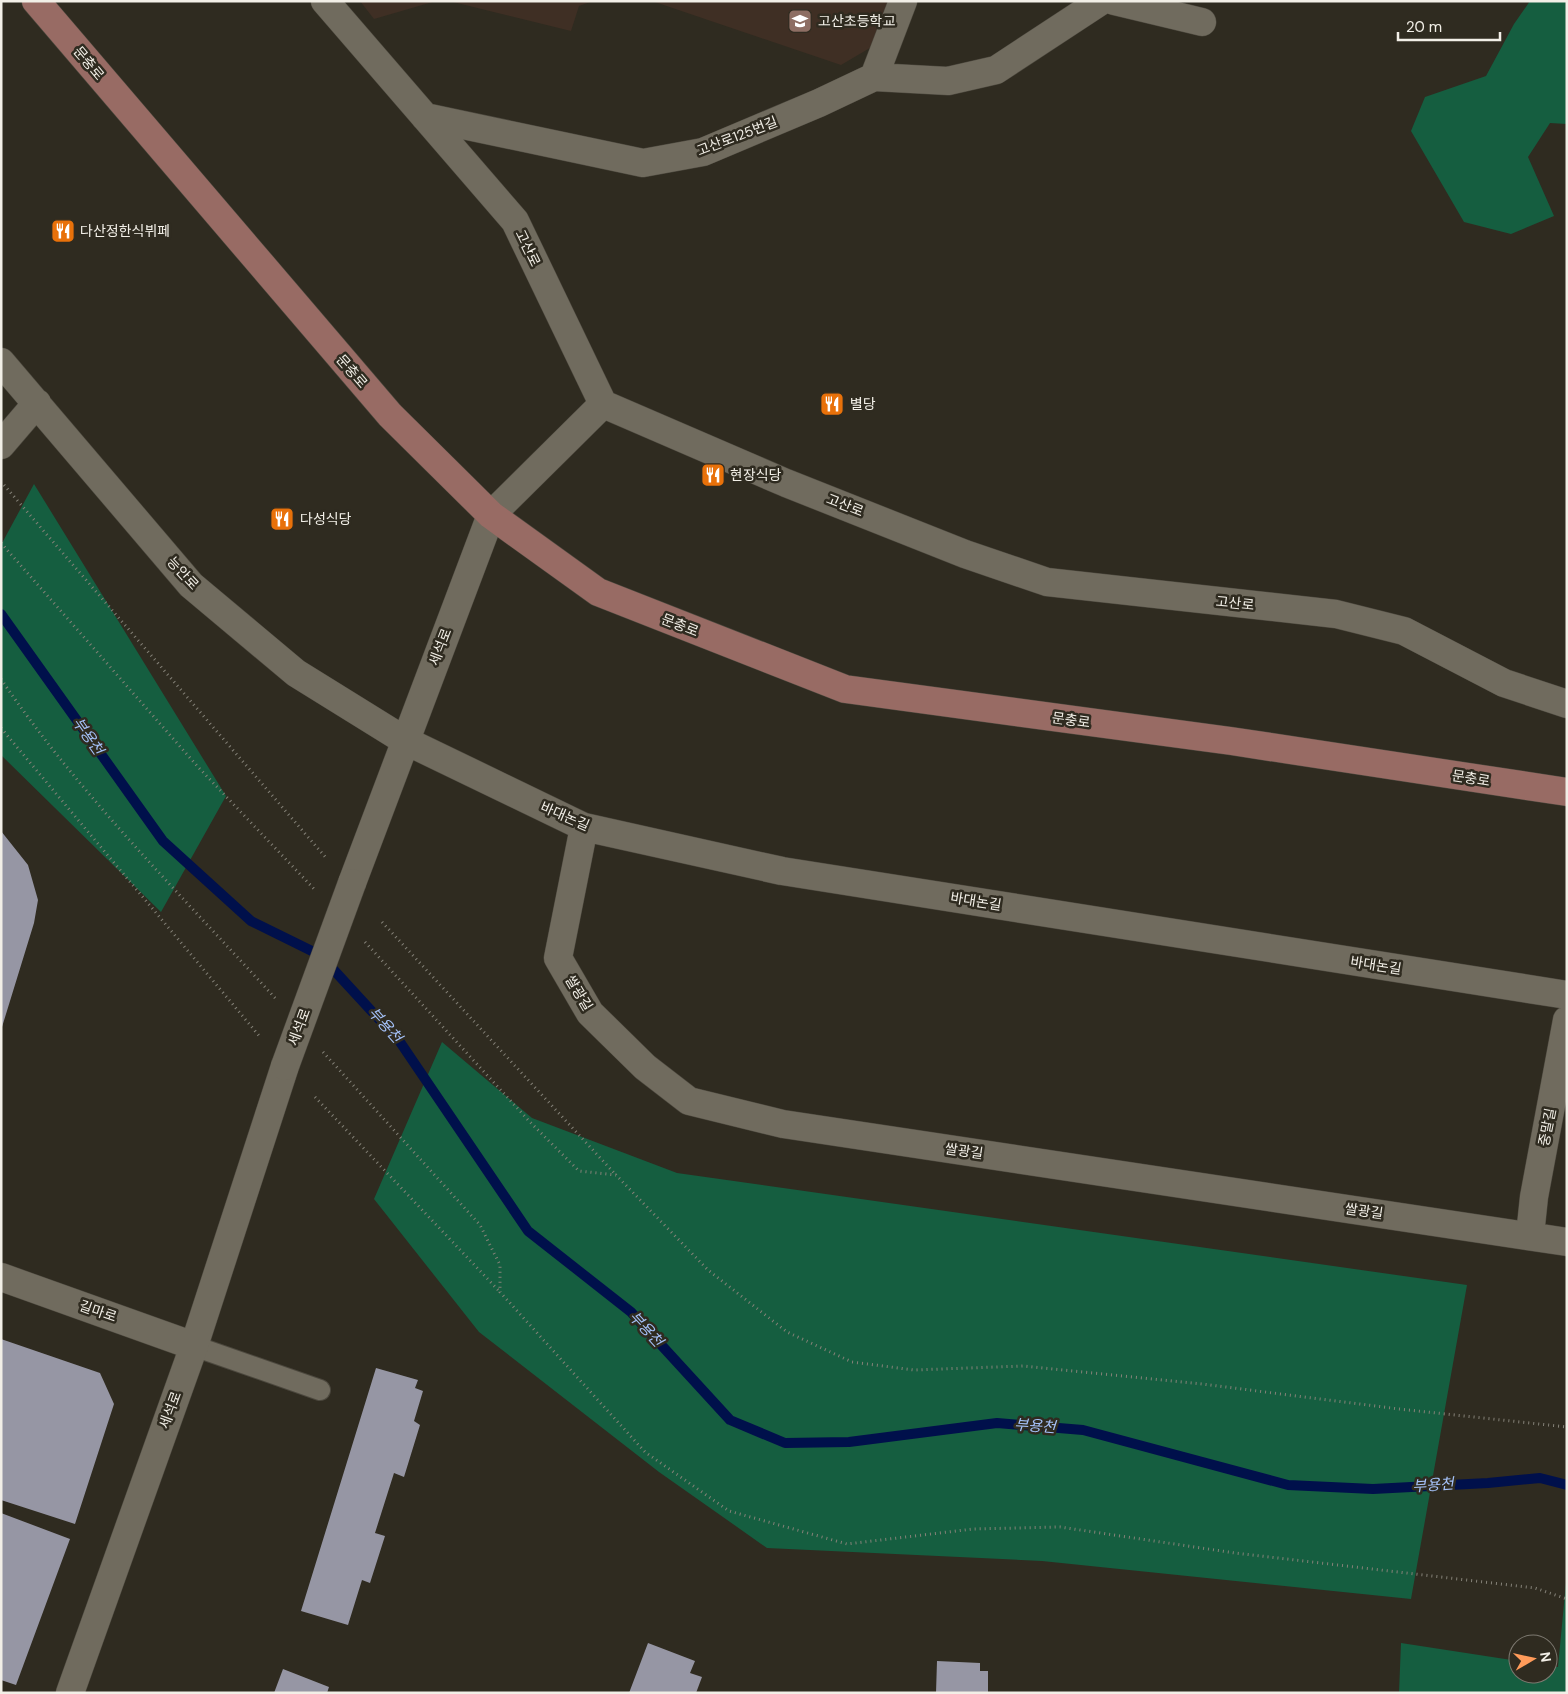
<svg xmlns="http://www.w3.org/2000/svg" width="1568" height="1694" viewBox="0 0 1568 1694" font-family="'DM Sans','Noto Sans KR',sans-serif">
<rect width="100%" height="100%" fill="#2f2b20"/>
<path fill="#3f2f24" d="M360,1H436L374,19Z
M449,1H593L579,6L571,31Z
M652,1H894L880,42L841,65Z"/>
<path fill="#155e40" d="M1530,1H1567V124L1550,123L1528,157L1554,216L1511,234L1464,222L1411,131L1425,97L1486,76L1514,24Z
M34,484L226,796L161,912L1,755V545Z
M442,1042L532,1118L677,1173L1467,1285L1411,1599L1042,1561L767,1548L659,1472L479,1332L374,1199Z
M1567,1572V1693H1399L1401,1643L1518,1661V1674H1548V1666L1558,1667Z"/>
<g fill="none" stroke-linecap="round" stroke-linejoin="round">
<path stroke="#00104b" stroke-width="10" d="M1,614L163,841L251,921L320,955L400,1042L528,1231L631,1312L730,1420L785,1443L849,1442L997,1423L1083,1430L1288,1485L1373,1489L1488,1483L1540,1478L1567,1485"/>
</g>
<path fill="#9696a4" d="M1,831L28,865L38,900L34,923L2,1027Z
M1,1339L100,1373L114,1404L75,1524L1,1500Z
M376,1368L418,1380L415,1388L423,1391L414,1421L420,1425L404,1477L394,1473L375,1533L385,1536L370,1583L362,1580L348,1625L301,1611Z
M1,1513L70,1539L16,1685L1,1680Z
M648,1643L695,1661L690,1673L702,1677L696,1693H629Z
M937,1661L980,1663V1671H988V1693H936Z
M283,1669L329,1687L327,1693H274Z"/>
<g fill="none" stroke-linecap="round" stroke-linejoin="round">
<g stroke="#4c483e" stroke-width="22">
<path id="lane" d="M194,1346L320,1390"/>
</g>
<g stroke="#4c483e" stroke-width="29">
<path id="street" d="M325,1L515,221L603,404L786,483L965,554L1047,582L1336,614L1404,631L1504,683L1567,704
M1114,1L1202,22
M874,77L948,81L996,70L1101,1
M425,117L643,163L703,152L819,103L874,77L903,1
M1,362L191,585L296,673L404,740L584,827L782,871L1567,995
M1,445L37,403
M584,827L558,958L590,1013L645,1067L689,1101L783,1124L1567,1242
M352,883L491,515L603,404
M1530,1235L1534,1197L1567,1020
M1,1277L194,1346
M70,1693L194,1346L285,1066"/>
</g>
<g stroke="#4c483e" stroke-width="29">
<path id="secondary" d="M36,1L390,415L491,515L598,592L845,689L1231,741L1567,792"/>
</g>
<path stroke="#858278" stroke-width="3" stroke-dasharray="1 4" stroke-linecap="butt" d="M4,485L327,859
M1,543L199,768L316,891
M1,679C78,793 183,897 276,999
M1,728L261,1038
M382,922L616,1175
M365,942L530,1122L579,1171L616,1175L708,1270L787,1332L852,1362L914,1370L1023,1366L1202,1384L1399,1409L1567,1427
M323,1052L480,1225L500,1265V1292L645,1452L729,1511L847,1544L973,1529L1060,1527L1235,1553L1535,1588L1567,1599
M315,1097L500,1292"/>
<use href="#lane" stroke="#706b5e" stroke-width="20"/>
<use href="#street" stroke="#706b5e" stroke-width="28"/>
<use href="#secondary" stroke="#986b64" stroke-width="28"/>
<g stroke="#4c483e" stroke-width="29" stroke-linecap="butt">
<path id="street-bridge" d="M285,1066L352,883"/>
</g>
<use href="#street-bridge" stroke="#706b5e" stroke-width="28"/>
</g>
<defs>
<g id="school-square" transform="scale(1.25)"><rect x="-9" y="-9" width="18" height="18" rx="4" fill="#8d6e63" stroke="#2f2b20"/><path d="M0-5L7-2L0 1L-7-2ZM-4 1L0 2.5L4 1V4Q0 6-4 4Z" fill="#fff"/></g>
<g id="restaurant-square" transform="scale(1.25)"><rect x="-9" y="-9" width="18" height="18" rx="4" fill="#e8710a" stroke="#2f2b20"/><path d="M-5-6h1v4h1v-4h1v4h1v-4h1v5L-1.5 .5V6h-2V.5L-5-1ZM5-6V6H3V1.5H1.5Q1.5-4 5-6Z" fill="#fff"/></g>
</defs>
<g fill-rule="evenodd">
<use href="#school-square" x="800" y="21"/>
<use href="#restaurant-square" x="63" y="231"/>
<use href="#restaurant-square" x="832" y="404"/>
<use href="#restaurant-square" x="713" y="475"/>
<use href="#restaurant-square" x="282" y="519"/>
</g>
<g text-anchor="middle" stroke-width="5" stroke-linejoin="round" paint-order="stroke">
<g font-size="14" fill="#f2efe7" stroke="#2f2b20" text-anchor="start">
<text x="818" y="26">고산초등학교</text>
<text x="80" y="236">다산정한식뷔페</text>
<text x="850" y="409">별당</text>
<text x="730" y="480">현장식당</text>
<text x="300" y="524">다성식당</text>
</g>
<g font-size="14" fill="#f2efe7" stroke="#2f2b20">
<text transform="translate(89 63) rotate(50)" y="5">문충로</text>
<text transform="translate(737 136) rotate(-21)" y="5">고산로125번길</text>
<text transform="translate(528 248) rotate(64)" y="5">고산로</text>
<text transform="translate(352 371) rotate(49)" y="5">문충로</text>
<text transform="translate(845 505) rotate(21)" y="5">고산로</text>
<text transform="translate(183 573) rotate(47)" y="5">능안로</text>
<text transform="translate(1235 603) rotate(6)" y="5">고산로</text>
<text transform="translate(680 625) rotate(21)" y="5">문충로</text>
<text transform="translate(440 647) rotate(-69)" y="5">세석로</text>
<text transform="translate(1071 720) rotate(8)" y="5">문충로</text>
<text transform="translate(1471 778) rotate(9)" y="5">문충로</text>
<text transform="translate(565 816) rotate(23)" y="5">바대논길</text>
<text transform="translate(976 901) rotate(9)" y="5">바대논길</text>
<text transform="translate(1376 965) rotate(9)" y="5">바대논길</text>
<text transform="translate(579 993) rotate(59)" y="5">쌀광길</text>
<text transform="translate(299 1027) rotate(-70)" y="5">세석로</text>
<text transform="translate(1547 1127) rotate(-79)" y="5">중말길</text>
<text transform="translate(964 1151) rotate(8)" y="5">쌀광길</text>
<text transform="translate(1364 1211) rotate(8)" y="5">쌀광길</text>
<text transform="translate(98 1311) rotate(19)" y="5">길마로</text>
<text transform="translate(170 1410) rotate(-70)" y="5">세석로</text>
</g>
<g font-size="15" font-style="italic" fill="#a5c2f9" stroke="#2f2b20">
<text transform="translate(88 736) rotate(55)" y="5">부용천</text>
<text transform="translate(385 1025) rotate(48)" y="5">부용천</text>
<text transform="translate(646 1329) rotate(47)" y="5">부용천</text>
<text transform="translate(1035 1426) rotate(4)" y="5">부용천</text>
<text transform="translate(1433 1485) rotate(-4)" y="5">부용천</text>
</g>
</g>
<rect width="1568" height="1694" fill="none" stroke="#f2efe7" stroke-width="5"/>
<g transform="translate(1533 1659) rotate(81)"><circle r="24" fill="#2f2b20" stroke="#7d7970"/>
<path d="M0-4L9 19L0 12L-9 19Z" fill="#ff9b5a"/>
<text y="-8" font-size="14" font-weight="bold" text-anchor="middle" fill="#f2efe7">N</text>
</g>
<path d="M1398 32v8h102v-8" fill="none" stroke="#f2efe7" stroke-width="2.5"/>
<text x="1406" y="32" font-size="15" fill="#f2efe7" stroke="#2f2b20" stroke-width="4" paint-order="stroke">20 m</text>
</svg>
